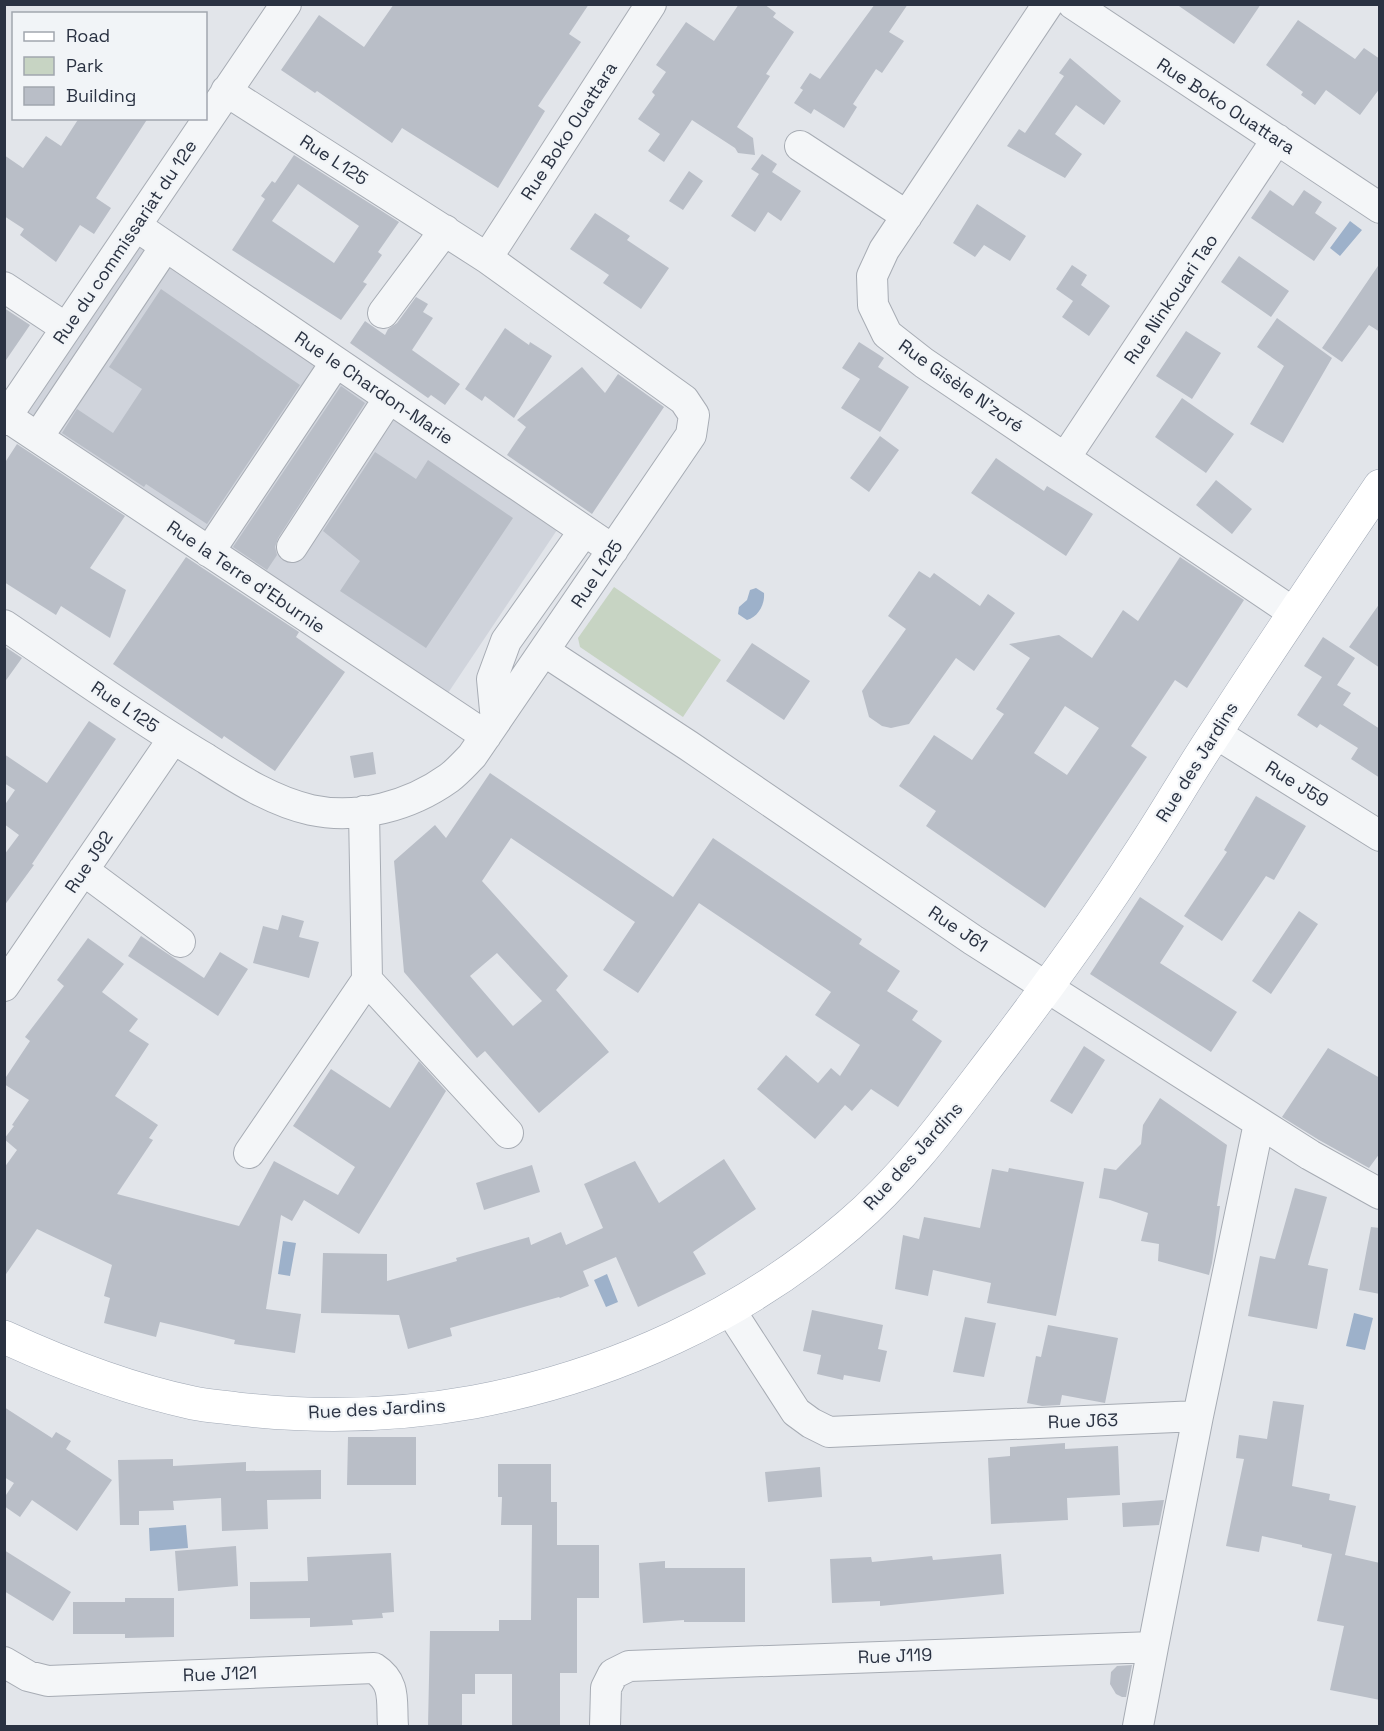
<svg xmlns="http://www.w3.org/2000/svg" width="1384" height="1731" viewBox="0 0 1384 1731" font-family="'Space Grotesk',sans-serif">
<rect width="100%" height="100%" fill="#e2e5ea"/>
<path fill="#d0d4dc" d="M140,246L559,527L446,696L27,414Z"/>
<path fill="#c7d4c3" d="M614,587L721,660L683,717L580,647L578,638Z"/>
<path fill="#9db1ca" d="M1350,221L1362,230L1340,256L1330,248Z
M756,588L764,593C765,605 758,617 747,620L738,614L739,607L747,600L750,590Z
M283,1241L296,1243L290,1276L278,1274Z
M607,1274L618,1302L606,1307L594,1280Z
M1354,1313L1373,1318L1365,1350L1346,1346Z
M186,1525L188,1548L150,1551L149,1528Z"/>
<path fill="#b9bec7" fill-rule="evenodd" d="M394,4H589L569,34L581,42L538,106L545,111L498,188L402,128L392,143L317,91L315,93L281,70L319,15L364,47Z
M739,4H764L776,13L773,17L794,32L766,74L770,76L737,127L753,138L755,155L738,153L735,148L692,120L664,162L648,151L660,134L638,119L655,95L652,92L666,72L656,65L686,22L714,41Z
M875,4H908L889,32L904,41L882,73L876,69L853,104L857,107L844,128L814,109L811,114L794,103L803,90L800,88L810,73L820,79Z
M1176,4H1261L1234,44Z
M1298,20L1355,59L1364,48L1380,59V88L1360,115L1326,90L1315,105L1301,95L1303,92L1266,65Z
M1070,58L1121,101L1104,125L1076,105L1055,134L1082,154L1065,178L1007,146L1019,129L1025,133L1064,76L1059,73Z
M79,118H148L96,198L111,208L94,234L80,225L56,262L20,235L24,229L4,216V155L23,168L46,136L61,146Z
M762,154L777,164L772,172L801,191L781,221L768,212L755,232L731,216L759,174L751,169Z
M294,155L399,222L378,252L382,255L363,282L367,284L341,320L232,250L265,199L261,196L272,181L275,183ZM298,184L359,226L334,263L272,221Z
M689,171L703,181L683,210L669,201Z
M1270,190L1293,206L1304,190L1322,202L1315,213L1337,228L1314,261L1251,218Z
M977,204L1026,236L1010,261L984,245L975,257L953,243Z
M595,213L630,236L627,240L669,268L641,309L603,283L609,275L570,249Z
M1239,256L1289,291L1271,317L1221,282Z
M1380,263V332L1369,325L1342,362L1322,348Z
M1072,265L1087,275L1081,285L1110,306L1089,336L1062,317L1073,301L1056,289Z
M161,289L300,385L207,524L146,484L144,487L62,433L77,409L113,433L142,389L109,367Z
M416,297L428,304L423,312L433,318L412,350L460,384L445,405L431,395L428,398L350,343L365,321L385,335L388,329L397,323Z
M4,308L30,325L4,363Z
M1277,318L1332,358L1283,443L1250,424L1284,366L1257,347Z
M505,328L529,345L530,342L552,356L514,418L485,396L482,401L465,389Z
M1186,331L1221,353L1192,399L1156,376Z
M859,342L884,358L878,367L909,387L880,432L841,408L860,379L842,368Z
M582,367L605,393L618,374L664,407L592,514L507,455L526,427L517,420Z
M341,386L365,403L278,538L275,547L277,555L267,570L233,547Z
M1182,398L1234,434L1206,473L1155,437Z
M880,436L899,450L869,492L850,478Z
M17,444L125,516L90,568L126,590L110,638L61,606L56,615L4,582V464Z
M375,452L416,479L428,460L513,518L426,648L340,591L360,561L323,531Z
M996,458L1044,491L1047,486L1093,514L1066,556L971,493Z
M1216,480L1252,509L1232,534L1196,505Z
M186,557L299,632L296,637L345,672L275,771L224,736L222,739L113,664Z
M1180,557L1244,600L1187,688L1175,680L1131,746L1147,757L1045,908L926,826L936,811L899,786L934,735L972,760L1004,714L996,709L1030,658L1009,644L1059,635L1092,658L1123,610L1138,621ZM1065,706L1099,728L1067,775L1034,753Z
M919,571L930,578L934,573L980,606L988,594L1015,613L974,671L956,658L909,724L891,728L882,726L869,717L862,691L906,629L888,616Z
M1380,603V668L1349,647Z
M1323,637L1355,658L1337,685L1351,693L1343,705L1380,729V778L1351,759L1358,748L1320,724L1317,728L1297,715L1322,677L1304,666Z
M752,643L810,681L784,720L726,681Z
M4,646L22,658L4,683Z
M89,721L116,739L32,864L34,865L4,906V855L19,835L4,824V806L15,790L4,783V754L47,783Z
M373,752L376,774L354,778L350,756Z
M490,773L673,897L713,838L862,939L859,944L900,971L887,991L918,1011L912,1020L942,1041L898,1107L871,1089L852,1111L845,1105L815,1139L757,1089L786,1055L818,1083L831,1068L840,1076L860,1045L815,1015L831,992L699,903L638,993L603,970L635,922L511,838L482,881L568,976L556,990L609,1052L539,1113L485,1051L477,1058L404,972L394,861L435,825L446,838ZM497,953L542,1001L513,1026L470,976Z
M1256,796L1306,826L1274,880L1266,876L1222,941L1184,916L1227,852L1224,850Z
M1140,897L1184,926L1160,963L1237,1012L1211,1052L1090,974Z
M1299,911L1318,924L1271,994L1252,981Z
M282,915L304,921L299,937L319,942L309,978L253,963L263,926L278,930Z
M141,936L204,978L220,952L248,969L218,1016L128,956Z
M88,938L124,964L102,992L138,1019L129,1031L149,1044L115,1096L158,1125L149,1138L153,1140L117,1194L239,1226L274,1161L338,1195L355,1167L293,1126L331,1069L390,1108L419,1061L446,1091L359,1234L304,1200L292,1221L281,1215L266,1309L301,1314L295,1353L234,1344L235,1340L160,1322L156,1337L104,1323L110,1298L104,1296L112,1265L37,1229L4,1277V1168L17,1150L4,1139L14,1126L12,1125L29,1100L4,1084V1080L30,1041L25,1037L64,986L57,980Z
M1084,1046L1105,1060L1072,1114L1050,1101Z
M1328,1048L1380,1078V1153L1369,1168L1319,1140L1282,1117Z
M1160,1098L1227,1145L1217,1206H1220L1212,1263L1209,1275L1158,1261L1159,1244L1141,1241L1148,1213L1110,1200L1099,1198L1104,1168L1116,1170L1141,1144L1143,1125Z
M724,1159L756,1209L693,1252L706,1274L638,1307L616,1257L583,1271L589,1286L560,1298L559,1297L450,1328L452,1336L408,1349L399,1315L321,1313L323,1253L387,1254V1281L457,1261L456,1258L529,1237L531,1245L561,1232L566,1245L603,1228L584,1184L635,1161L659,1203Z
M532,1165L540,1192L484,1210L476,1183Z
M1009,1168L1084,1182L1056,1316L987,1303L991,1283L933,1270L928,1296L895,1289L903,1235L919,1239L924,1217L980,1228L992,1169L1008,1172Z
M1295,1188L1327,1197L1308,1265L1328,1269L1317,1329L1248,1316L1260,1256L1275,1259Z
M1371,1227L1380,1228V1294L1359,1290Z
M812,1310L883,1325L878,1349L887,1351L880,1382L844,1375L843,1380L817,1374L821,1355L803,1351Z
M965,1317L996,1323L984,1377L953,1372Z
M1048,1325L1118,1338L1105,1403L1062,1395L1060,1405L1042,1406L1027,1403L1036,1356L1041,1357Z
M1273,1401L1304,1405L1292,1486L1330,1494L1329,1500L1356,1506L1345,1555L1380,1563V1700L1330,1690L1344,1626L1317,1621L1332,1554L1302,1547V1545L1262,1536L1259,1552L1226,1546L1244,1459L1236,1458L1239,1435L1267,1439Z
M4,1407L52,1438L56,1432L71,1441L66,1449L112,1480L77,1531L32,1500L20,1517L4,1506V1498L14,1483L4,1477Z
M348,1437H416V1485H347Z
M1065,1443V1449L1118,1446L1120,1495L1067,1498L1068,1520L991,1524L988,1458L1010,1456V1447Z
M173,1459V1466L246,1462V1471L321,1470V1499L267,1500L268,1529L222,1531L221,1498L173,1501L174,1510L139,1511V1525H120L118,1460Z
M498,1464H551V1502H557V1545H599V1598H577V1673H560V1726H512V1674H475V1694H462V1726H428L430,1631H499V1620H531L532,1525H501L502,1497H498Z
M820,1467L822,1497L768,1502L765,1472Z
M1164,1500L1159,1525L1123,1527L1122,1503Z
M236,1546L238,1586L178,1591L175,1551Z
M4,1550L71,1592L53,1621L4,1591Z
M391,1553L394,1612L382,1613L383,1618L352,1620L353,1625L310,1627V1618L250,1619V1582L308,1581L307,1557Z
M1001,1554L1004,1594L880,1606V1601L832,1603L830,1559L871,1557L872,1562L932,1556L933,1560Z
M665,1561V1568H745V1622H684V1620L643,1623L639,1563Z
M125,1598H174V1637L125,1638V1634H73V1602H125Z
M1132,1665L1126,1697H1122L1116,1694L1110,1684L1111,1672L1117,1666Z"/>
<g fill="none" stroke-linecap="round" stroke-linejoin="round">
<g stroke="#a7acb4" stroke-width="32">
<path id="minor" d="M1048,4L884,250L872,276L873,305L887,334L924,363L1294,613
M1073,4L1380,208
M800,146L907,216
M136,226L613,550
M487,258L651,4
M4,287L66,328
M383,313L445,230
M7,417L486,736
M4,420L286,4
M38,437L165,247
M1065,458L1277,139
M292,547L389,398
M209,552L336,362
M4,625C71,670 136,717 205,758C238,779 272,801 311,810C358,820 410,806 449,778C457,772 464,764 472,756L691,435L694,415L684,400L487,258L226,91
M544,651L689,746L973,940L1310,1155L1380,1194
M496,721L492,679L506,641L584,531
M1215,733L1380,836
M83,870L180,942
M367,980L508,1133
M4,986L173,739
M249,1153L367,980L364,811
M730,1310L796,1412L811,1423L829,1432L1198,1416L1259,1123
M1153,1647L1198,1416
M4,1662L28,1676L48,1681L374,1668C397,1683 391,1702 393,1726
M605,1726L606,1688L613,1674L629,1666L1153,1647L1138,1726"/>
</g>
<g stroke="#a1a9b6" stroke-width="34">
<path id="major" d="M4,1337C65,1365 127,1389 193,1403C208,1406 223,1407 238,1409C317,1418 397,1416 474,1402C612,1376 743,1316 849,1225C910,1173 955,1108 1003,1046C1049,985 1094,924 1135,860C1164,817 1189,772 1218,729C1271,647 1325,567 1380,486"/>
</g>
<use href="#minor" stroke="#f4f6f8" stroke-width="30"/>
<use href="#major" stroke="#fff" stroke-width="33"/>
</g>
<g text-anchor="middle" stroke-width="4.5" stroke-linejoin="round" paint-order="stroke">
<g font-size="18" fill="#2a3242" stroke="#f1f4f7">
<text transform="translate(1226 106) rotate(33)" y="6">Rue Boko Ouattara</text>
<text transform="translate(569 131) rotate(-57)" y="6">Rue Boko Ouattara</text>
<text transform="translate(334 160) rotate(33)" y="6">Rue L125</text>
<text transform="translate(125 242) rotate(-56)" y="6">Rue du commissariat du 12e</text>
<text transform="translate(1171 299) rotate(-56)" y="6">Rue Ninkouari Tao</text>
<text transform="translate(961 386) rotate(35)" y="6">Rue Gisèle N'zoré</text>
<text transform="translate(374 388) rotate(34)" y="6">Rue le Chardon-Marie</text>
<text transform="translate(597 574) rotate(-56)" y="6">Rue L125</text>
<text transform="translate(246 577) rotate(34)" y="6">Rue la Terre d'Eburnie</text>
<text transform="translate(125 707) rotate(34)" y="6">Rue L125</text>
<text transform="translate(1197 762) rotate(-58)" y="6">Rue des Jardins</text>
<text transform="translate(1297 784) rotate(32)" y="6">Rue J59</text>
<text transform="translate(89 862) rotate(-56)" y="6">Rue J92</text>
<text transform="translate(958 929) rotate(34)" y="6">Rue J61</text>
<text transform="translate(913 1156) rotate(-48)" y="6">Rue des Jardins</text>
<text transform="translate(377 1409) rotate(-3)" y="6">Rue des Jardins</text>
<text transform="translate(1083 1421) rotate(-2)" y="6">Rue J63</text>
<text transform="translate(895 1656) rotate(-2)" y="6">Rue J119</text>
<text transform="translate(220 1674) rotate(-2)" y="6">Rue J121</text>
</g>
</g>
<rect width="1384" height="1731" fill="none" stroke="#2a3242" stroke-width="12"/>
<rect x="12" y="12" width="195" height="108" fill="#f1f4f7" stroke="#a1a6af" stroke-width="1.5"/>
<rect x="24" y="32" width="30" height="9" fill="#ffffff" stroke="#a1a6af" stroke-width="1.5"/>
<text x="66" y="42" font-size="18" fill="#2a3242">Road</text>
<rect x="24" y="57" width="30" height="18" fill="#c7d4c3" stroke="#a1a6af" stroke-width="1.5"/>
<text x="66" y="72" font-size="18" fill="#2a3242">Park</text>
<rect x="24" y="87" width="30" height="18" fill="#b9bec7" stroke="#a1a6af" stroke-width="1.5"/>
<text x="66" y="102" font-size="18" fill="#2a3242">Building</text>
</svg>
